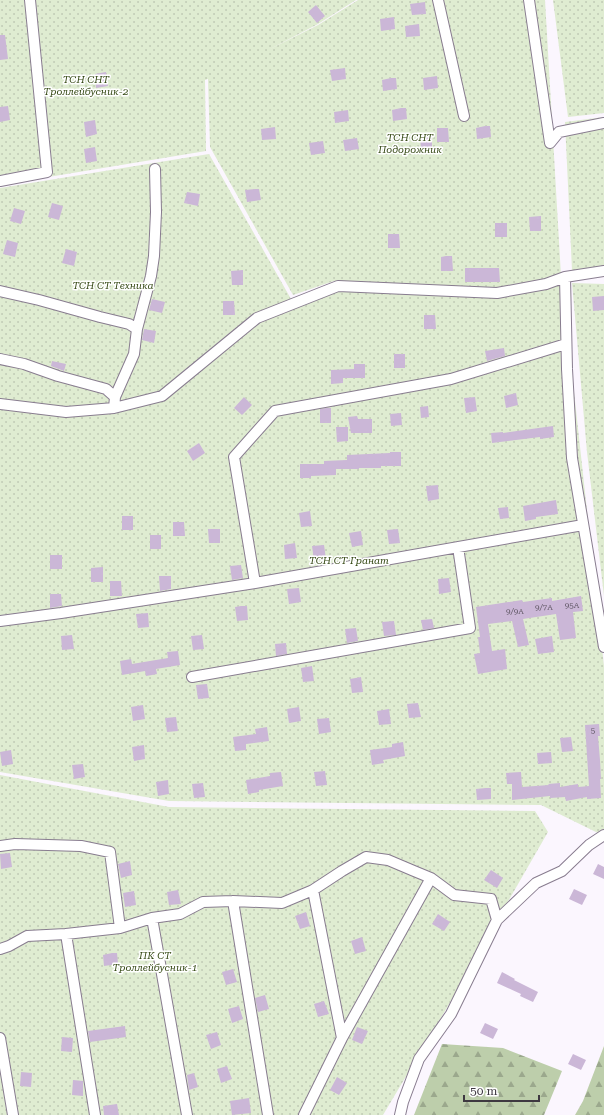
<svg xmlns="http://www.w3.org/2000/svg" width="604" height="1115" viewBox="0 0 604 1115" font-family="'Roboto Serif',serif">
<defs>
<pattern id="grass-dots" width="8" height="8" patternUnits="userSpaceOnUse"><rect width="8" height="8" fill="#dfecd1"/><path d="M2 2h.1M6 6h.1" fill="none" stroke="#c0cbb5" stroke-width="1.8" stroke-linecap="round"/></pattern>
<pattern id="forest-firs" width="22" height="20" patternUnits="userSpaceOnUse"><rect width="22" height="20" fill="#bdceab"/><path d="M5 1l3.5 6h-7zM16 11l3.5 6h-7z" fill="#9ba88d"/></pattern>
</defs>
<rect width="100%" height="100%" fill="#fbf6fe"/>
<path fill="url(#grass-dots)" d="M0,0H356L318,24L268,50L318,25L358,0H545L561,276L497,290L334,281L293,295L210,147L208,79L205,80L206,151L0,185Z
M553,0H604V113L568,117Z
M604,117V270H572L565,122Z
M209,154L291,299L257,314L162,391L117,404L65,410L0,401V188Z
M562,282L604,666V831L600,834L541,805L169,801L0,772V406L67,415L162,399L259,320L338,289L498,295Z
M572,283L604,284V596L587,452Z
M0,775L169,807L535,811L548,832L445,1011L383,1115H0Z"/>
<path fill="url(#forest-firs)" d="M442,1044L503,1048L562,1071L544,1115H414Z
M604,1046V1115H575L583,1101Z"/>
<path fill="#cbb7d7" d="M425,2L426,14L412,15L410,4Z
M316,5L325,16L317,23L308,12Z
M394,17L395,29L381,31L380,19Z
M419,24L420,36L406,37L405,26Z
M0,35H5L8,59L0,60Z
M345,68L346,79L332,81L330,70Z
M106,72L108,86L96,88L95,74Z
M437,76L438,88L424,90L423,78Z
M391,78H396L397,89L383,91L382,80Z
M8,106L10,120L0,122V107Z
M401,108H406L407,119L393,121L392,110Z
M348,110L349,121L335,123L334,112Z
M95,120L97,134L86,137L84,122Z
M485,126H490L491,137L477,139L476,128Z
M275,127L276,139L262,140L261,129Z
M437,128H448L449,142H437Z
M420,135H432V149L421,150Z
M357,138L359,149L345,151L343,140Z
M323,141L325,153L311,155L309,143Z
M95,147L97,161L86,163L84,149Z
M255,189H259L261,200L247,202L245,190Z
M187,192L200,194L198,206L184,203Z
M52,203L63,206L59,220L48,217Z
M14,208L25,211L21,224L10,221Z
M541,216V231H530L529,217Z
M495,223H507V237H495Z
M388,234H399L400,248H388Z
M7,240L18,243L15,257L3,254Z
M66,249L77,252L74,266L62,263Z
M446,256H452L453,271H441V257Z
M465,268H499L500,282H465Z
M243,270V285H232L231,271Z
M604,296V310L593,311L592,297Z
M152,299L165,302L162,313L149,310Z
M223,301H234L235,315H223Z
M424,315H435L436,329H424Z
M144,329L156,331L154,343L142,340Z
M504,348L505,356L487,361L485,351Z
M394,354H405V368H394Z
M52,361L66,364L64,371L51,366Z
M354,364H365V378H343V383L331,384V370L354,369Z
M516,393L518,405L506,408L504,396Z
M244,397L252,405L242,415L234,408Z
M475,397L477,411L466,413L464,398Z
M428,406L429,417L421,418L420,407Z
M326,408H331V423H320V409Z
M401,413L402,425L391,426L390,414Z
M357,416L358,419H372V433H351L348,417Z
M553,426L554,437L540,439V437L492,443L491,433L503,432V433Z
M336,427H348V441L337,442Z
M199,443L205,453L193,461L187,451Z
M390,452H401V466H381V468H359V469H336V475L311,476V478H300V464H324V461L347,460V455L390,453Z
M438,485L439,499L428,501L426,486Z
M556,500L558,514L536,517V519L525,521L523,506Z
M508,507L509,518L500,519L498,508Z
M310,511L312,526L301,527L299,513Z
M122,516H133V530H122Z
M173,522H184L185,536H173Z
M208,529H220V543H209Z
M398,529L400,543L389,544L387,530Z
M361,531L363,545L352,547L349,533Z
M150,535H161V549H150Z
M295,543L297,558L285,559L284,545Z
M324,545L326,559L314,560L312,546Z
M50,555H62V569H50Z
M241,565L243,578L232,580L230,566Z
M103,567V582H91V568Z
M159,576H171V589L160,591Z
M449,578L451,592L439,594L438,579Z
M110,581H121L122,596H110Z
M299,588L301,602L289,604L287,589Z
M50,594H61L62,606L50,608Z
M581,596L583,611L573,612L576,638L560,640L556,614L523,619L529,645L518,647L512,621L488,624L492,651L505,649L507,669L478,674L474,654L480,653L478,637H480L476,607L522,600L523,602L552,598V601Z
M241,606H247L248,620L237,621L235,607Z
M148,613L149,627L138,628L136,614Z
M432,619L434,628L423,630L421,620Z
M394,621L396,635L384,636L382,622Z
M356,628L358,641L347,643L345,629Z
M72,635L74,649L62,650L61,636Z
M202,635L204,649L193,650L191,636Z
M552,636L554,652L538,654L535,639Z
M286,643L287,654L276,656L275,644Z
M178,651L180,665L156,669L157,674L152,675L146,676L145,671L122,675L120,661L131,659L132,664L168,658L167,652Z
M312,666L314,681L303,682L301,668Z
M361,677L363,692L352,693L350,679Z
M207,684L209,698L198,699L196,685Z
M418,703L421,717L409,718L407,704Z
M143,705L145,719L133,721L131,707Z
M299,707L301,721L289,723L287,709Z
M389,709L391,724L379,725L377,711Z
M176,717L178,731L167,732L165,718Z
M329,718L331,732L319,734L317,719Z
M599,724L600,736H598L600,760L601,779H600L601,798L587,799V797L566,801L565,797L550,798V796L512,800V784H507L506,773L521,772L522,787L549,785L548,784L560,783V787L578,784V787L589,786L585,725Z
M267,727L269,741L246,744V750L235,751L233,737L256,734L255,729Z
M571,737L573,751L562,752L560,738Z
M403,742L405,756L383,760L384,763L372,765L370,750L392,747V744Z
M144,745L145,759L134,761L132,747Z
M11,750L13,764L2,766L0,752Z
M551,752L552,763L538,764L537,753Z
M83,764L85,777L74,779L72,765Z
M325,771L327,785L316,786L314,772Z
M281,772L283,786L259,790V792L248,794L246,780L270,776V773Z
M168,780L169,794L158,796L156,782Z
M203,783L205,797L194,798L192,784Z
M486,788H491V799L477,800L476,789Z
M10,853L12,867L1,869L0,854Z
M130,861L132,875L121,878L118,864Z
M598,864L604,867V879L593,874Z
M491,870L503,878L497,888L484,880Z
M574,889L587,895L582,905L569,899Z
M178,890L181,904L169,905L167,892Z
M134,891L136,905L125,907L123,893Z
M306,912L310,926L300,929L295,916Z
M438,914L450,922L444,931L432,924Z
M362,937L366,951L355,954L351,941Z
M112,953H117L118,964L104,966L103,955Z
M233,969L237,982L226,985L222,972Z
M502,972L515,979L514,980L538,992L533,1002L520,996L521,994L497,983Z
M265,995L269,1009L258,1012L255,998Z
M324,1001L329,1014L318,1017L314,1004Z
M239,1006L243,1019L232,1023L228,1009Z
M485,1023L498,1029L493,1039L480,1033Z
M125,1026L126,1037L90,1042L88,1031Z
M357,1027L368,1031L362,1044L352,1040Z
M217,1032L221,1045L211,1049L206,1035Z
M62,1037L73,1038L72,1052L61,1051Z
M573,1054L586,1060L581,1070L568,1064Z
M227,1066L232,1079L221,1083L217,1069Z
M21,1072L32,1073L31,1087L20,1086Z
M194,1073L198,1087L189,1090L187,1075Z
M337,1077L347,1083L339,1095L330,1090Z
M73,1080L83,1081V1096L72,1095Z
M249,1098L251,1113L232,1115L230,1101Z
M117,1104L119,1115H104L103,1106Z"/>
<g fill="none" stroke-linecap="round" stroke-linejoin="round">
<g stroke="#887c8f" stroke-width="12">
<path id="minor" d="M438,0L464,116
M529,0L550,143
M550,143L559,132L604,123
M0,181L47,172L30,0
M565,277L567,369L572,458L604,647
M0,291L39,300L100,317L129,324L137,329
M0,359L24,364L58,376L106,389L115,397
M0,404L66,412L114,408L162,396L257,318L338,286L497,293L546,284L565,277L604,271
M114,408L115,397L134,354L137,329L151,276L154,256L156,212L155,169
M255,583L234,457L275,411L451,379L566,344
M0,621L61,613L255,583L583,525
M192,677L470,628L458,547
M0,846L15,844L81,846L110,852L120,928
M313,890L342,1038
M233,901L268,1115
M152,918L187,1115
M66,934L95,1115
M0,949L9,946L27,936L66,934L120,928L152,918L180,914L203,902L233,901L282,903L313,890L342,871L366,857L388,860L414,871L431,878L454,895L491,899L497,920
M0,1038L13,1115
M304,1115L342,1038L431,878
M400,1115L403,1102L419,1059L451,1014L497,920L536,883L562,871L589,845L604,835"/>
</g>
<use href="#minor" stroke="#fff" stroke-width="10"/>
</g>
<g text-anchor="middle" stroke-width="3" stroke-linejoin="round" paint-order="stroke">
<g font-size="8" fill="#615866">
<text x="572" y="608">95А</text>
<text x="544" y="610">9/7А</text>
<text x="515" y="614">9/9А</text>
<text x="593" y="733">5</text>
</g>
<g font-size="10" font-style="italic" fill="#344813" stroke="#fff">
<text x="86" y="83">ТСН СНТ<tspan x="86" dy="12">Троллейбусник-2</tspan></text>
<text x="410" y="141">ТСН СНТ<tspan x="410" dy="12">Подорожник</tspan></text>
<text x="113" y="289">ТСН СТ Техника</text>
<text x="349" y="564">ТСН СТ Гранат</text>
<text x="155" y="959">ПК СТ<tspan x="155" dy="12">Троллейбусник-1</tspan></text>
</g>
</g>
<path d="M464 1095v6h75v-6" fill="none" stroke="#3e3841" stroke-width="2"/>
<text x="470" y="1095" font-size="12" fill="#3e3841" stroke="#ffffff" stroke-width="3" paint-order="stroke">50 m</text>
</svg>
